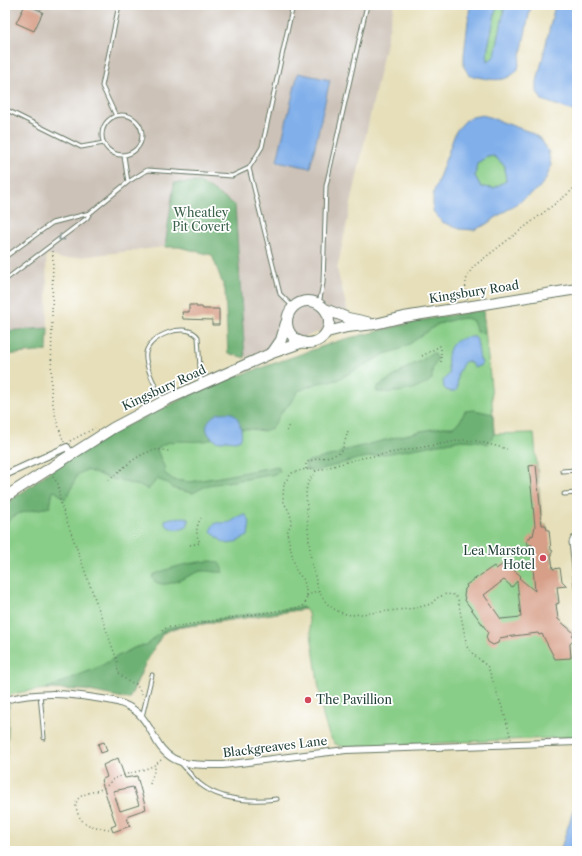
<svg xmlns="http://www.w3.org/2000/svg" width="582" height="856" viewBox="0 0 582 856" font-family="'Libre Caslon Text',serif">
<rect width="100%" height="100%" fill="#fff"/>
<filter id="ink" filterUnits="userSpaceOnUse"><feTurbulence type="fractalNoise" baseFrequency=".025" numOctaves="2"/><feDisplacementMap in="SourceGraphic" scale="8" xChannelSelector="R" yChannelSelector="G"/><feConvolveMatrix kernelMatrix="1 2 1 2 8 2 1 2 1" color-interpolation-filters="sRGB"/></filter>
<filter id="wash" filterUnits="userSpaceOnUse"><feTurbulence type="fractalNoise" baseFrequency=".012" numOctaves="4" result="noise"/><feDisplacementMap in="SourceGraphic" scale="16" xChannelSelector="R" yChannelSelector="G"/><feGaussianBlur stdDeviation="0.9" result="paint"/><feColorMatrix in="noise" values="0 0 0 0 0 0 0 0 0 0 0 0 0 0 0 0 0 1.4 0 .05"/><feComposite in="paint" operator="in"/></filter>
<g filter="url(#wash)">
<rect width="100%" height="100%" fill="#e6dfba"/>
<path fill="#ccc2b8" d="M5,5H394L337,269L350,321L245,358L235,205L174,183L165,247L62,259L46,254L48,328L5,331Z"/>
<path fill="#89ce88" stroke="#54865e" d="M497,5H505L495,56L488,62L487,52Z
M494,156L505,166L506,181L494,188L481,187L475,176L477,163L487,157Z
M466,318L484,319L491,387L494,434L534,433L542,525H546L551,549L553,551L551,554L553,569L560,568L562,586L552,588L553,592H558L559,603L556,604L558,625L560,626L563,623L574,633L572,636L575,638L570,645L571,657L577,655V737L344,747L335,744L329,735L323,716L308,613L305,609L175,628L163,633L145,664L129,699C115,696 100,692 86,690C62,687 28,689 5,696V512L74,462L382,341L455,319Z"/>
<path fill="#6eb174" stroke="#467754" d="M200,182L235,205L245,358L228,353L225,290L212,255L179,247H165L174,183Z
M483,310L485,333L476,332L475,326L472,320L466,318L455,319L438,324L411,343L398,350L385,354L337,380L318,383L298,391L289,405L283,410L272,428L263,431L251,429H240L235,415L232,413L208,433L212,439C196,446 169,434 157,450L165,469L163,472L174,480L190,482L220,477L278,466L280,472L271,475L208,485L193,493L174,489L167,483L157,479L148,490L144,487L112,479L86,470L77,475L71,490L65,499L56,492L53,491L50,507C34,511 11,510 5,527V504L27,489L53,469L118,430L209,386L341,340L428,319Z
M48,328L47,351L5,355V331Z
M434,353C441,361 433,363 432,372C432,374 432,377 432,379C418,392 396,393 377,392L376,390L377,387L408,367L421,361L428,355Z
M474,410L493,414L494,434L488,444L477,441L462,440L357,459L316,471L306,469V463L309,461L338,454L342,451L421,431L443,427H453L460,421L465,411Z
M211,561L218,562L223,568V572C215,573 208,570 201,571C189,574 162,594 152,578L153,575C172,567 190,562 211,561Z
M302,607L305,609L175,628L163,633L145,664L129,699L85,690L45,689L101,666L116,657L136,647L146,645L166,628L269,611Z
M9,702L7,754H5V703Z"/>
<path fill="#80afea" stroke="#50768f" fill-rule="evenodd" d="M470,5H497L487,52L488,61L495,56L505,5H531L518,69C505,86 488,78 470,76L464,67V55Z
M555,5H577V110L573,111L542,100L537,92V82Z
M298,73L330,80L310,168L277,161Z
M483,115L530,132L541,139L548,151L551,165L546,179L538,189L485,225L474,230L460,229L442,222L433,211V194L456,131L465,121L472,117ZM494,156L505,166L506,181L494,188L481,187L475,176L477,163L487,157Z
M469,337H475L477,340L480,360L482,361L481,365L474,368L473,365L468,361L464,362L458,373L457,390C452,392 448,392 444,388L443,381L449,374C446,354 447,340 469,337Z
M219,413C223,413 228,412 232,413C239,415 243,433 241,439L235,441L226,440L219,442C203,436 202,420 219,413Z
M242,515H246L250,522L248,536C227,546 228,548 211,531C213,518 222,525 230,522C234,521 237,516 242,515Z
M185,517L189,520L187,527C179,531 171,530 165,524V520L171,518Z
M577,807V851H560L574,808Z"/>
<g id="blocks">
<path fill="#d79f88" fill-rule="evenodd" d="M25,5H28L43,12L34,31L16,23Z
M189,305H196V307H202L203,309H219V325H212V320L183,319L182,312H189Z
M536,465L542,525H546L547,530H549L551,550L553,551L551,554L553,569L560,568L562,581L567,586L557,587L559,603L556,604L558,619L574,633L572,636L575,638L570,644L571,658L555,659L542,634L539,635L538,633L505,637L500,638L498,643L493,645L488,642L486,637L488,632L464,599L465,598L464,596L465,589L467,587L466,585L494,566L496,569L505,563L521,576L519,578L535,591L533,568H535L532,545L527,544L528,538H530L531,535L533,536L535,526L529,466ZM504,580L512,587L517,581L521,617L501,619L484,595Z
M104,742L107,751L101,753L98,744Z
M118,758L125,778L137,776L146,809L126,816L130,826L113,832L111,827L116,825L101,780L107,777L103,765ZM133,787L139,805L120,811L113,791Z"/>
</g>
</g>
<g filter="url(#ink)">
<use href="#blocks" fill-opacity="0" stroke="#657663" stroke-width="1"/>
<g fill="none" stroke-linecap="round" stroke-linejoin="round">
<g stroke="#657663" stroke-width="5">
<path id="service" d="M5,109L81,147L104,143
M102 135a20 20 0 1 1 40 0a20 20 0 1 1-40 0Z
M116,116L102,86L119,5
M124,156L128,182
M249,168L280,294L293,307
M5,257L52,223L90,213
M5,280L87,218L90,213L128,182L147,170L232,176L249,168L262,147L293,5
M319,304L323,283L326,186L367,5
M162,399C156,388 144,365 146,353C149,335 187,321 198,337L201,383
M562,471L577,470
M564,494L577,493
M577,536L573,538L571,542L577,595
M40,694L44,738
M142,717L152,675
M181,763C187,770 193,778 200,784C221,801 251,802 277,799"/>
</g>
<g stroke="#657663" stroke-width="8">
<path id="minor" d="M5,475L67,447L71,454
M5,700C36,692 64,693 95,698C111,700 125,702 138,713C146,720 151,731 156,740C171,768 195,765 223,765L346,750L577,742"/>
</g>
<g stroke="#657663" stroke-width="12">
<path id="primary" d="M287 322a21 21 0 1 1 42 0a21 21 0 1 1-42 0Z
M325,309L348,318L367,322
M327,332L347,327L375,324L404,317L577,289
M272,353L281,340L286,323
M5,497L113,428L164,401L272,353L303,342"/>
</g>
<path stroke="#657663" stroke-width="1.5" stroke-dasharray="1 3" stroke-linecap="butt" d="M53,251L51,387C52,406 57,424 64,442
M467,299C465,284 464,279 474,266L569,193L577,185
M422,356L440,346L441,347V362
M287,431L289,424
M70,441L95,428
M306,469V463L309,461L338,454L342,451L348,431
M316,471L308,482L306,491L308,529L311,561L319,592
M53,477L58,484L60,502L117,660L118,672L127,681L136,684L142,694
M109,480C121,470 138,453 155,450C160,449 165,451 171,451
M190,545L200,543C195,533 196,527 201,518
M307,596L316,591C321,593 322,597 325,601C331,609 342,614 352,615L416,608L431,604L437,598L446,594L454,595L458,599L459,605L467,647L471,652L488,667L505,716L511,739
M162,631L166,628L172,627L302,607L305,604L307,596L304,580L296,571L287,533L292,521L289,511L284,503L283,497L284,483L292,473L306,469L316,471L357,459L462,440L477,441L507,449
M150,784L156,765
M109,829C97,827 83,827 78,814C69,791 93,795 105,787C109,785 110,781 114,779C129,771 150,772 162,759"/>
<use href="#service" stroke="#fff" stroke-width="3"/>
<use href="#minor" stroke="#fff" stroke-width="6"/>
<use href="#primary" stroke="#fff" stroke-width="10"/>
</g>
<defs><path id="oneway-chevron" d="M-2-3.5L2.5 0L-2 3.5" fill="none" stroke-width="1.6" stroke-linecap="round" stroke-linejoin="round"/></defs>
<use stroke="#8f9e9a" href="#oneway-chevron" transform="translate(61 238) rotate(143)"/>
</g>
<g fill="#d1495b" stroke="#fff" stroke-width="1.5">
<circle cx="543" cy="558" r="4"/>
<circle cx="308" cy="700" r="4"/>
</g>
<g text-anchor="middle" stroke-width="3.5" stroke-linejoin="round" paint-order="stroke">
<g font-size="12" fill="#3a6149" stroke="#fff">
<text x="201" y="217">Wheatley<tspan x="201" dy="14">Pit Covert</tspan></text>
</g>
<g font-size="12" fill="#1f3d34" stroke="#fff">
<text transform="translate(474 292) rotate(-9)" y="4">Kingsbury Road</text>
<text transform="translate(164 388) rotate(-25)" y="4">Kingsbury Road</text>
<text transform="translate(275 747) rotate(-7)" y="4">Blackgreaves Lane</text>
</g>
<g font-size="12" fill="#1f3d34" stroke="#fff" text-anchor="end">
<text x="535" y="555">Lea Marston<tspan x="535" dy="14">Hotel</tspan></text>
<text x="316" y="704" text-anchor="start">The Pavillion</text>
</g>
</g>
<rect width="582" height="856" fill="none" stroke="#fff" stroke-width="20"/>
</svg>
